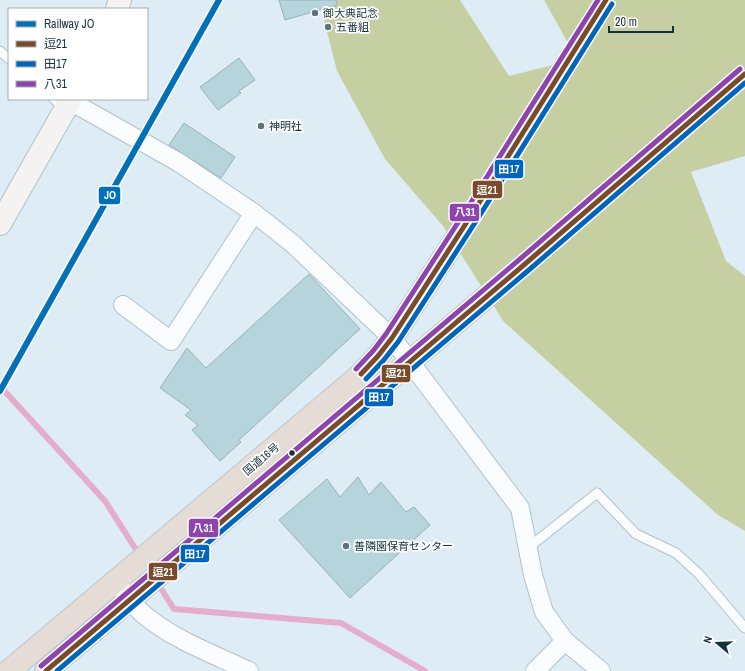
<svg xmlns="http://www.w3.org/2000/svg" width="745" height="671" viewBox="0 0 745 671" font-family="'Archivo Narrow','Noto Sans JP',sans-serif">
<rect width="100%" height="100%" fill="#deedf5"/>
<path fill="#c6cfa1" d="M319,0H460L509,76L577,59L544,0H745V156L691,172L726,261L745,276V531L718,515L504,322L443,226L385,159L337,71Z"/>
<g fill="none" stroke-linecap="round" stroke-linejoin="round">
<path stroke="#e5adcc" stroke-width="6" d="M0,386L105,501L174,609L341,623L425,671"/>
</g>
<path fill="#b5d4dc" stroke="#9bb2b8" d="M279,0H336L337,5L285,20Z
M239,58L255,80L239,91L241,93L218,110L200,87Z
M184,123L235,157L221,178L169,145Z
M309,274L360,329L239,440L241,442L220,461L192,430L198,425L185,415L191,410L160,388L187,348L206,368Z
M358,477L369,495L381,482L406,512L414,507L430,525L350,598L279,520L327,479L340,497Z"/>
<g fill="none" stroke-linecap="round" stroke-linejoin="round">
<path stroke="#b6c7d0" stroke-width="22" stroke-dasharray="22 11" stroke-linecap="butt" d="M474,211L606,0
M525,264L745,74"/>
<g stroke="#aec2cc" stroke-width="11">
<path id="lane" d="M0,51L9,59
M54,99L65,109
M528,548L597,493L636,534L676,553L699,574L745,628"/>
</g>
<g stroke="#aec2cc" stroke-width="20">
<path id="street" d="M70,101L178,162L254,213L293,244L392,338L520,508L533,575L544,612L565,641L601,671
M123,305L171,341L254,213
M116,581C124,593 133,605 143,614C174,640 213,654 249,671
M535,671L565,641"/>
</g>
<g stroke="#aec2cc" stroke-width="24">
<path id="secondary" d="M117,9L120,0
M0,224L71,99"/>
</g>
<g stroke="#bbc7cd" stroke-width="24">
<path id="highway" d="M9,671L358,377L378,356L392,338L474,211
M46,671L525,264"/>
</g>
<use href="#lane" stroke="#fafcfe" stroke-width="9"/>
<use href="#street" stroke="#fafcfe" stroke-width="18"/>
<use href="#secondary" stroke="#f4f3f2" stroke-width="22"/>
<use href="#highway" stroke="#e6dcd6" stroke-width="22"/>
<g stroke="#fff" stroke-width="8">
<path id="bus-1" d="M361,374L378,356L392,338L474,211L606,0
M46,671L525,264L745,74"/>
</g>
<g stroke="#fff" stroke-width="8">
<path id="bus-2" d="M366,379L383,361L398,342L480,215L612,4
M57,671L530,269L745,83"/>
</g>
<g stroke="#fff" stroke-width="8">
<path id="bus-3" d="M356,369L373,351L386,334L468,207L598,0
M41,666L520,259L740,69"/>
</g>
<use href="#bus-1" stroke="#7a4b2a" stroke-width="5"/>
<use href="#bus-2" stroke="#0065bd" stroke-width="5"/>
<use href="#bus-3" stroke="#8e44ad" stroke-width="5"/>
<g stroke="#fff" stroke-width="9">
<path id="rail-1" d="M0,391L219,0"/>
</g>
<use href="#rail-1" stroke="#0070b9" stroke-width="6"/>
</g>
<g fill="#5b737e" stroke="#fff" stroke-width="1.5">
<circle cx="315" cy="13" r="4"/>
<circle cx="328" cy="27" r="4"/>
<circle cx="261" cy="126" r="4"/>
<circle cx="346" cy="546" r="4"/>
</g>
<circle fill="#14313e" stroke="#fff" stroke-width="1.5" cx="292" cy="453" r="3.5"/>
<g text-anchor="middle" stroke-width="3.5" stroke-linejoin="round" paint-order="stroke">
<g font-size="11" fill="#14313e" stroke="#fff" text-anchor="start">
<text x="323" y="17">御大典記念</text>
<text x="336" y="31">五番組</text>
<text x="269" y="130">神明社</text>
<text x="354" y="550">善隣園保育センター</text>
</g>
<g font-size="11" fill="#14313e" stroke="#fff">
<text transform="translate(261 459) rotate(-40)" y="4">国道16号</text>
</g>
</g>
<g stroke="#fff" stroke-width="1.5">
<rect x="494" y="159" width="30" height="20" rx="4" fill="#0065bd"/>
<rect x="472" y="180" width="31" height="19" rx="4" fill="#7a4b2a"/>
<rect x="98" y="186" width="23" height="19" rx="4" fill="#0070b9"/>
<rect x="449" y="203" width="31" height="19" rx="4" fill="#8e44ad"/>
<rect x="381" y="364" width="30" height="19" rx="4" fill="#7a4b2a"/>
<rect x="364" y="388" width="30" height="19" rx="4" fill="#0065bd"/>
<rect x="188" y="518" width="31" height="20" rx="4" fill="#8e44ad"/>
<rect x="180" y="544" width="30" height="19" rx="4" fill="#0065bd"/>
<rect x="148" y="562" width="30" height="19" rx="4" fill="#7a4b2a"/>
</g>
<g font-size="11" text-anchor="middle" font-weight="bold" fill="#fff">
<text x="509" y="173">田17</text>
<text x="487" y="194">逗21</text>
<text x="110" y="199">JO</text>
<text x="465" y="216">八31</text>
<text x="396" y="377">逗21</text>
<text x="379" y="401">田17</text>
<text x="203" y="532">八31</text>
<text x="195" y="558">田17</text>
<text x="163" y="576">逗21</text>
</g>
<rect x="8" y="8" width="140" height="92" fill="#ffffff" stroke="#a1adb2"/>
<rect x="16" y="21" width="20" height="6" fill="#0070b9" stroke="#a1adb2"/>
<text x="44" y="28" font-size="12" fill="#14313e">Railway JO</text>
<rect x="16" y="41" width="20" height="6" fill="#7a4b2a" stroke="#a1adb2"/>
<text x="44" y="48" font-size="12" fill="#14313e">逗21</text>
<rect x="16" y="61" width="20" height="6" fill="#0065bd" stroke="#a1adb2"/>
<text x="44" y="68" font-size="12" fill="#14313e">田17</text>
<rect x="16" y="81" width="20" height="6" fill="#8e44ad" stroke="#a1adb2"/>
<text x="44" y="88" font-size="12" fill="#14313e">八31</text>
<g transform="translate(717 643) rotate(289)" stroke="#ffffff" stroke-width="3" paint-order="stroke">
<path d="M0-3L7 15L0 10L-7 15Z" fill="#14313e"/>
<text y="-6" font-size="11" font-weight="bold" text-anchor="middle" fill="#14313e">N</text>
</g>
<path d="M609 26v6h64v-6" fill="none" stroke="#14313e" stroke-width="2"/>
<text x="615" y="26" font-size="12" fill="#14313e" stroke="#ffffff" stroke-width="3" paint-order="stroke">20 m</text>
</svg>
